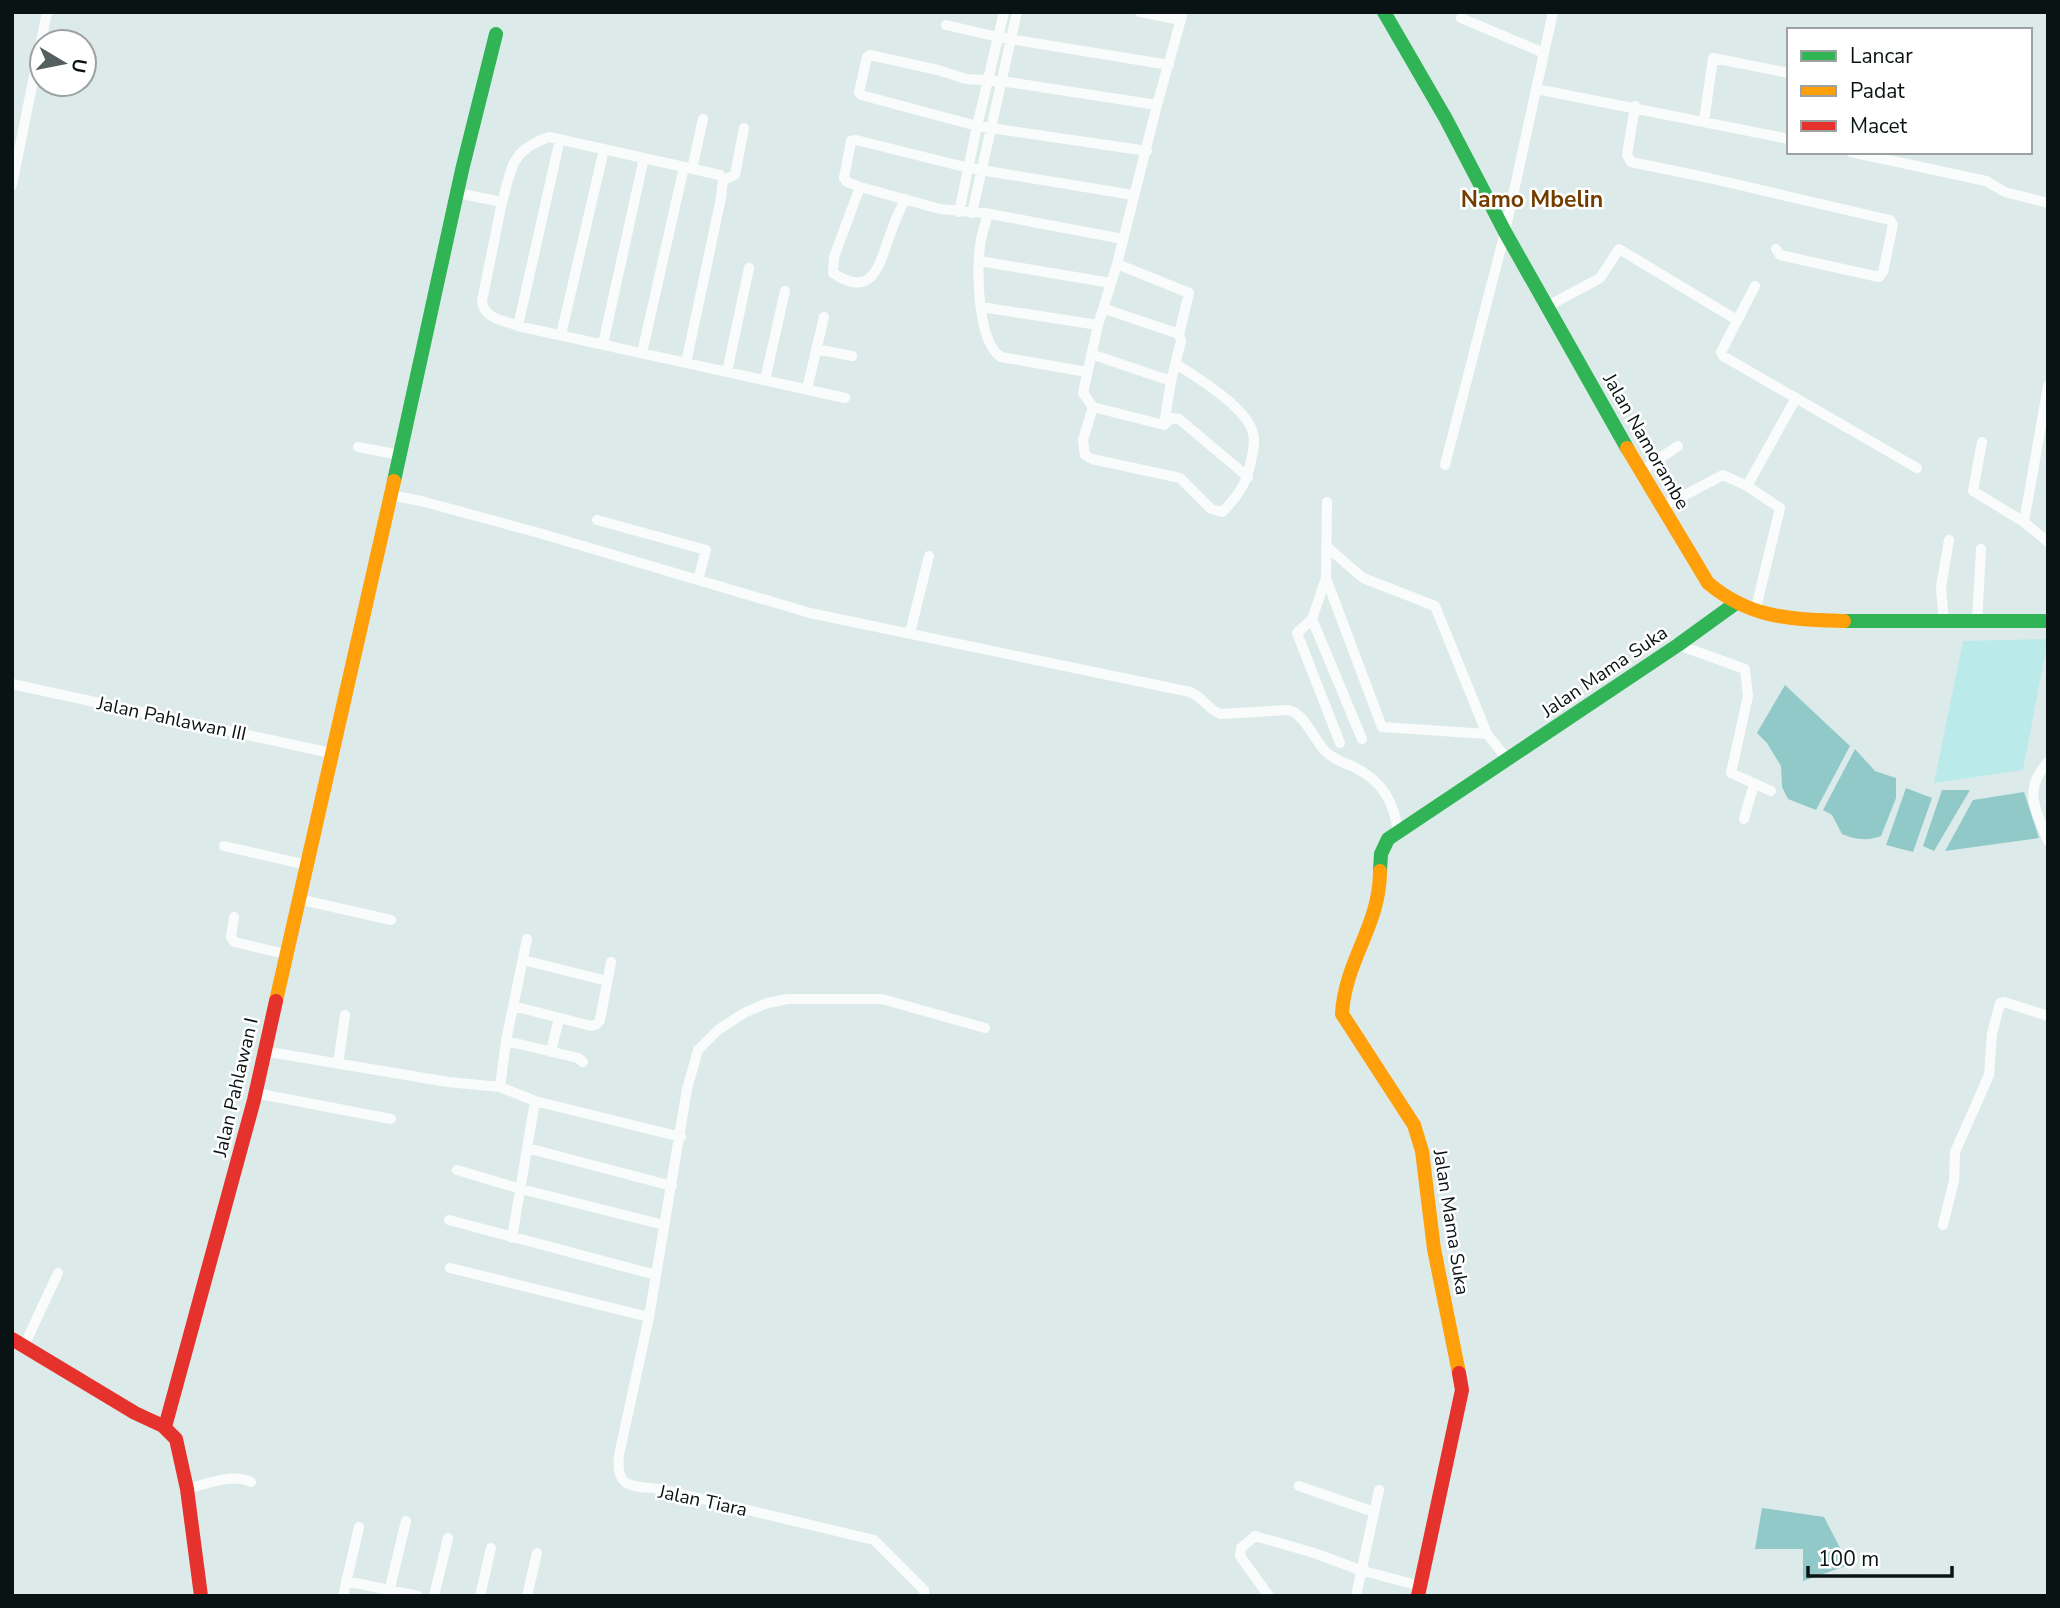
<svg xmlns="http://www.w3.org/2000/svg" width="2060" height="1608" viewBox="0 0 2060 1608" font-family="'Nunito Sans',sans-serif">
<rect width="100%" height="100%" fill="#dcebea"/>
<path fill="#baeae9" d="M2048,639L2023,770L1934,783L1963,641Z"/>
<path fill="#91c9c8" d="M1785,685L1850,746L1816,810L1788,799L1782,787L1781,766L1767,743L1757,733Z
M1855,749L1875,771L1896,778V798L1881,836C1867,841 1856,840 1842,834L1832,815L1823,810Z
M1906,788L1932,798L1913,852L1886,845Z
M1942,790H1970L1934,851L1923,846Z
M2024,792L2039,838L1945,851L1973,800Z
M1762,1508L1824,1517L1849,1565L1803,1581V1549H1755Z"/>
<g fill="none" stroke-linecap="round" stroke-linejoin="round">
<path stroke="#fafcfc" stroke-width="10" d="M1140,12L1181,20
M1183,12L1157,105L1117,264L1189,293L1179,334L1181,341L1171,381L1164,425L1172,418L1179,419L1248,477
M1461,18L1544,53
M946,25L998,37L1169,65
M1536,89L1789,139
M1635,106L1627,155L1631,162L1709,178L1890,220L1893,225L1883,272L1879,277L1780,255L1776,249
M1704,121L1713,58L1789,73
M1147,151L977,126L861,95L859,92L867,57L870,55L938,70L966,79L1001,81L1157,105
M1851,152L1986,181L2005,192L2048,203
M692,169L703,119
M723,180L735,175L744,128
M12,185L47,12
M860,187L834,257L833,273C873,300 879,265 890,235C894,223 899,211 905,199
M457,193L502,202L482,301C484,319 503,320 518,326L845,398
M502,202C513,166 510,151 549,137L720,175L723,180L721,198L686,363
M959,212L977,126L1004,12
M972,213L1017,12
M988,214C985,224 981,236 980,246C977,272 977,341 1001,357L1087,372
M1123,239L985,213L940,209L860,187L847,182L844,178L851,141L856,140L969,168L1133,195
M979,261L1111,283
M1117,264L1098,325L1083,393L1093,407L1164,425
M1755,286L1721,352L1723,356L1917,468
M1548,306L1600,278L1619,249L1737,320
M981,307L1098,325
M1105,309L1179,334
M518,326L560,139
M561,335L604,149
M603,344L644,158
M816,349L852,356
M642,353L684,167
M1091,354L1171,381
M727,372L749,268
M765,380L785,291
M2048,386L2024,522L2048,542
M807,389L824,317
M1093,407L1083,440L1085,455L1092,459L1180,478L1211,509L1222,512C1236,499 1246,485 1250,466C1252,455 1256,444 1253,433C1246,407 1198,378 1176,364
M1982,442L1973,491L2024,522
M358,447L400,455
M1445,465L1505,232L1553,12
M1640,472L1678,446
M1747,486L1796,398
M391,495L425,502L539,533L810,613L1190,692C1203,697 1208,710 1221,714L1288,710L1294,712C1308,721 1314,739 1325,751C1333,759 1344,763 1354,767C1382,781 1394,801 1398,832
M1327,502L1326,578L1382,727L1487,734L1507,759
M1662,507L1723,475L1747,486L1780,508L1755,612
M597,520L706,550L698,580
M1326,546L1363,578L1435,606L1487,734
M1326,578L1312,619L1362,739
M1312,619L1297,633L1340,743
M1944,622L1941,587L1949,540
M1977,622L1981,549
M910,633L929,556
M1678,645L1745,669L1748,696L1731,773L1771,791
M12,684L331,753
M2048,762C2022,790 2036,810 2048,841
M1744,819L1754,784
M224,846L307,865
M298,899L391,920
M234,917L231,937L234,942L285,954
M523,960L607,981
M513,1006L591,1026L597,1024L600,1020L611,962
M506,1041L578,1058L583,1062
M263,1051L448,1082L500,1087L535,1101L681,1137
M551,1052L559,1018
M338,1064L345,1015
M500,1087L506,1041L527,939
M255,1093L391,1119
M527,1148L672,1186
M457,1170L521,1189L664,1225
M449,1220L656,1275
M1943,1225L1954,1181L1955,1152L1989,1075L1992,1034L2000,1003L2004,1002L2048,1016
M512,1238L535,1101
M450,1268L649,1317
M24,1346L58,1273
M1299,1486L1374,1512
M187,1489C207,1484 232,1473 251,1482
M346,1581L418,1596
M343,1596L359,1527
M388,1596L406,1521
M434,1596L448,1538
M480,1596L491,1548
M527,1596L537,1553
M924,1596V1590L874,1540L660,1489C632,1486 615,1489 619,1455L649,1317L687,1089L698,1050L718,1030L744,1013L767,1003L788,999H882L985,1028
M1269,1596L1240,1556L1241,1548L1255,1536L1314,1553L1360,1570L1420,1586
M1356,1596L1379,1490"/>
<path stroke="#30b455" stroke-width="14" d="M1384,12L1446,119L1505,232L1627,448
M394,481L462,170L496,34
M1844,621H2048
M1380,871L1381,854L1388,839L1678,645L1736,603"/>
<path stroke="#ff9f0a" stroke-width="14" d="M1627,448L1708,583C1751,619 1790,619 1844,621
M1380,871C1380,926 1345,960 1342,1014L1414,1125L1422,1151L1434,1249L1459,1373
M276,1001L394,481"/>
<path stroke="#e5322d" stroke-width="14" d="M12,1339L135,1413L163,1426L176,1439L187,1489L201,1596
M165,1427L254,1100L276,1001
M1418,1596L1462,1390L1459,1373"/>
</g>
<g text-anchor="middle" stroke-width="5" stroke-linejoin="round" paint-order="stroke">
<g font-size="19" fill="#0a1313" stroke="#fff">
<text transform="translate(1647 441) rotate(60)" y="7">Jalan Namorambe</text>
<text transform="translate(1604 671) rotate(-34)" y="7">Jalan Mama Suka</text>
<text transform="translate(172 718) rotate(12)" y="7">Jalan Pahlawan III</text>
<text transform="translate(235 1087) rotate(-77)" y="7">Jalan Pahlawan I</text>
<text transform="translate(1452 1222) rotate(81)" y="7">Jalan Mama Suka</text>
<text transform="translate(703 1500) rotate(12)" y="7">Jalan Tiara</text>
</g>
<g font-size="23" font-weight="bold" fill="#743d00" stroke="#fff">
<text x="1532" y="207">Namo Mbelin</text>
</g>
</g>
<rect width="2060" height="1608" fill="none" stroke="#0a1313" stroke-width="28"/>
<rect x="1787" y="28" width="245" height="126" fill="#ffffff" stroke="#9da1a1" stroke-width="2"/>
<rect x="1801" y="51" width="35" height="10" fill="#30b455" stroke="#9da1a1" stroke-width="2"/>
<text x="1850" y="63" font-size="21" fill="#0a1313">Lancar</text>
<rect x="1801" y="86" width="35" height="10" fill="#ff9f0a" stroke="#9da1a1" stroke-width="2"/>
<text x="1850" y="98" font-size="21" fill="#0a1313">Padat</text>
<rect x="1801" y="121" width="35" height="10" fill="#e5322d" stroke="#9da1a1" stroke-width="2"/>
<text x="1850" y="133" font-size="21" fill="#0a1313">Macet</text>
<g transform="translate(63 63) rotate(100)"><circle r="33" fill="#ffffff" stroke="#9da1a1" stroke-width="2"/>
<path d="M0-5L12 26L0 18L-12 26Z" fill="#545f5e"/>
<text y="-10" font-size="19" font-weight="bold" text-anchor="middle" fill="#0a1313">U</text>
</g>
<path d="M1808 1566v10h144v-10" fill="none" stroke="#0a1313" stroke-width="3.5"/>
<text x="1818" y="1566" font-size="21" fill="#0a1313" stroke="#ffffff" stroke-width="5" paint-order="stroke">100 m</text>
</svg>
